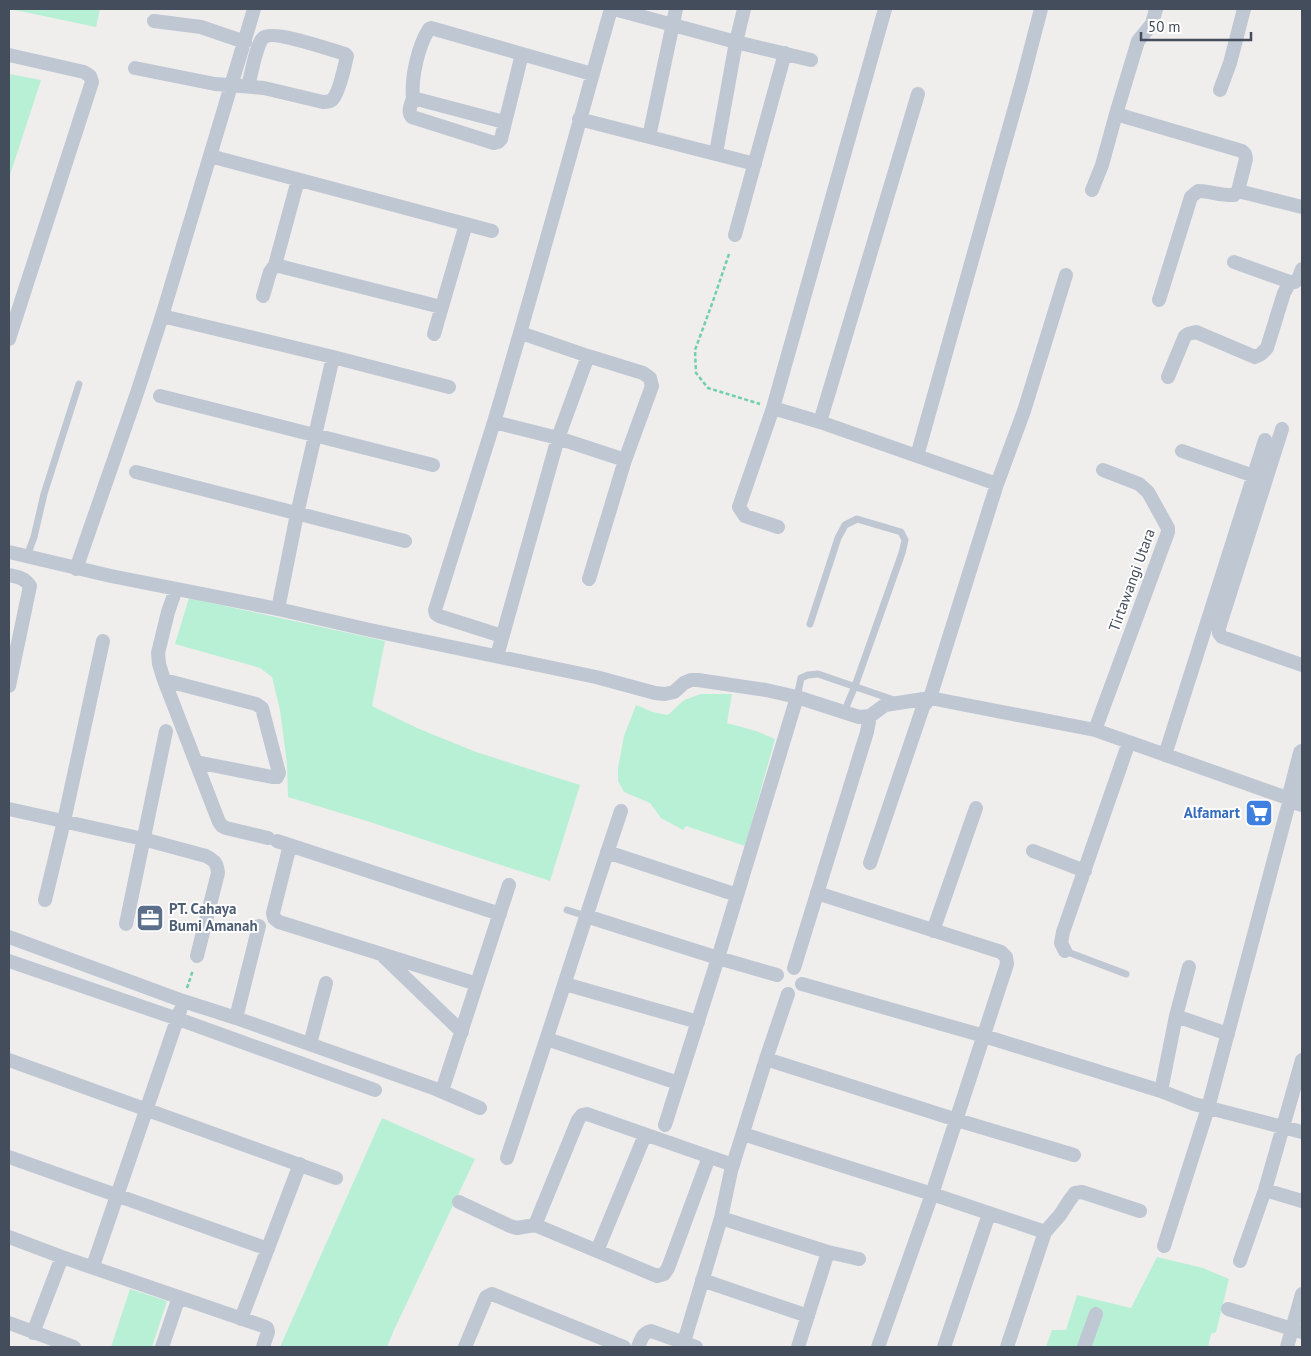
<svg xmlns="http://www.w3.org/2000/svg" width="1311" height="1356" viewBox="0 0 1311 1356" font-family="'PT Sans',sans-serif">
<rect width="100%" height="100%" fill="#f0eded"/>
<path fill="#b8f0d6" d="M10,9H100L96,27Z
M9,74L41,80L9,178Z
M189,598L385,641L372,706L417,728L476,752L580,785L550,881L370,822L288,797L287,764L280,710L272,677L260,668L175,644Z
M701,694H732L727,723L756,731L775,739L745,846L686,826L683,830L661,818L650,803L624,792L618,781V768L624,736L636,705L653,712L668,715L684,700Z
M382,1118L475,1159L394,1330L387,1347H280Z
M1157,1257L1203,1268L1229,1279L1216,1332L1211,1334L1208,1347H1046L1052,1330H1066L1077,1295L1131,1308Z
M130,1289L167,1301L152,1347H111Z"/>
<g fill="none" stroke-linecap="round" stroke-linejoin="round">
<path stroke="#6fcfae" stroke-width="2.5" stroke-dasharray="4 2.5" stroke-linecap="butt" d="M729,254L713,301L695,350L696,373L708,388L760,404
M187,988L193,970"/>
<path stroke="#bfc7d3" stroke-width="7" d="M27,556L34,537L44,494L79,384
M810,624L838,538L845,525L857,519L901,532L905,540L902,553L855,686L844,712
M797,697L801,678L808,675L818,674L894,700
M567,910L586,916
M1065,951L1126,974"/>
<path stroke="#bfc7d3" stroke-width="14" d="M614,9L736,42L811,60
M885,9L773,408L820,422L917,456
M154,21L201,27L245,42
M9,55L84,72L90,76L92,82L9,339
M135,68L215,84L264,88L323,102C326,102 329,102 332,100C339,94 345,65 347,56L345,54C331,50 272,29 263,38C256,45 251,76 248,86
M1220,90L1230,63L1244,9
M413,98C411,105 407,112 412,117L494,143L498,142L501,139L522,54
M1116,114L1138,41L1152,24L1156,9
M579,119L755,164
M504,122L413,98C411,78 418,46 429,29L431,28L592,74
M649,137L676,9
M716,153L736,42L744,9
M210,156L492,231
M1092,190L1102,165L1116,114L1242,151L1245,154L1246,159L1238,191L1234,195C1222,196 1210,191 1198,191L1191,197L1159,300
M1238,191L1302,207
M735,235L785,53
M1234,262L1290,282H1295L1299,277L1302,269
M275,265L441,307
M263,296L270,272L275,265L298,180
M162,316L333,357L449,387
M521,333L588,356L643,373L650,378L652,386L625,460L589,579
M434,334L466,224
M588,356L558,438L625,460
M1168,377L1185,336L1188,334L1196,332L1255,357L1261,354L1267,348L1284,293L1290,282
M160,396L433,465
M773,408L739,507L745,516L778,527
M494,422L435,610L436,614L439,616L502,636
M820,422L918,94
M1282,429L1219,628V633L1222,637L1302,665
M1182,451L1254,476
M136,472L405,541
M997,484L917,456L1022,82L1041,9
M9,552L111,576L278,609L370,630L596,677L655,693L665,694L674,692L684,683L691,680H698L766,690L797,697L859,717L870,716L885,705L930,698L1095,730L1290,799L1208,1108L1164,1246
M76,569L137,393L162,316L254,9
M9,575C18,577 25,578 30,586L9,686
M176,589L168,612L158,653L159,664L164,680L219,822L222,826L226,828L268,838
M278,609L297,514L333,357
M497,656L558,438L494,422C535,285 572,147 611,9
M164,680L256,704L262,708L279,773L277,777H272L196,762
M1095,730L1168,532V528L1148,492L1139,484L1103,470
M1165,755L1265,440
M9,809L143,839L206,856C215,861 217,863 218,873L197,956
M277,841L500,914
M290,845L273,913L274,918L279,922L477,984
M1033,851L1085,871
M607,852L737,895
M870,863L923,707L930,698L997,484L1024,411L1066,275
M817,893L1001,952L1006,957L1007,964L932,1194L878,1347
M45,900L64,821L103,641
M586,916L718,958L777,975
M126,924L166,731
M933,931L976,808
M9,937L183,1001L236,1018L436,1089L480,1108
M1065,951L1061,943L1063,932L1129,742
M384,957L462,1032
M9,961L178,1019L375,1090
M794,968L867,732L870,716
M565,984L698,1022
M802,984L984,1036L1161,1091L1194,1104L1302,1132
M1176,1016L1228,1034
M236,1018L259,926
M547,1039L678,1083
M310,1044L326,983
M766,1059L957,1120L1074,1155
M9,1060L336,1178
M442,1091L509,885
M1161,1091L1176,1016L1189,967
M665,1125L718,958L797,697
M743,1134L932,1194L1045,1232
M9,1157L268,1249
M507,1158C546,1043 582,927 621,811
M1265,1190L1302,1201
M459,1202L510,1226L517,1228L535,1225L657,1276L664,1274L668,1268L709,1157
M721,1218L828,1252L798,1347
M535,1225L578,1120L582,1115L587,1114L733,1165
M9,1237L62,1257L263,1326L267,1328L268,1332L263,1347
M597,1251L645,1135
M828,1252L859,1259
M1240,1261L1265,1190L1302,1060
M93,1266L180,1011
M702,1280L808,1316
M1228,1309L1302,1332
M241,1319L300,1164
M9,1323L74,1347
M33,1333L62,1257
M684,1342L721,1218L731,1171L766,1059L788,994
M162,1347L179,1297
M465,1347L486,1297L492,1294L624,1347
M638,1347C641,1340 642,1333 651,1331L696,1347
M944,1347L989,1214
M1007,1347L1045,1232L1060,1215L1069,1201L1075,1193L1082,1192L1140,1211
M1084,1347L1096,1314
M1287,1347L1302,1294"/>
<path stroke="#bfc7d3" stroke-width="18" d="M1302,753L1290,799L1302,803"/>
</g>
<defs>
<g id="supermarket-square" transform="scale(1.4375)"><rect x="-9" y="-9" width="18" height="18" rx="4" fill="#3f7fe0" stroke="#fff"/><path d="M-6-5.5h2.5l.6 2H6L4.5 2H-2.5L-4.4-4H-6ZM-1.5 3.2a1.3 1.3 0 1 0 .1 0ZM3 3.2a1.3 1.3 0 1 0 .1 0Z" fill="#fff"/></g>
<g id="office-square" transform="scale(1.4375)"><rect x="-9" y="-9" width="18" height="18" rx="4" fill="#5c6f8a" stroke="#fff"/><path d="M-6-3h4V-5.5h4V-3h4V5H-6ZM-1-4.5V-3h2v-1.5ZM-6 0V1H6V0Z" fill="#fff"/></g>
</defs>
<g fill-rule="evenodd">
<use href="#supermarket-square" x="1259" y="813"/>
<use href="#office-square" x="150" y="918"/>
</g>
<g text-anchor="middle" stroke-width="4" stroke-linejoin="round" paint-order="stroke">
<g font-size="15" fill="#444d5b" stroke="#fff">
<text transform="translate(1132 580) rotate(-70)" y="5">Tirtawangi Utara</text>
</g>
<g font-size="15" font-weight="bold" fill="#366cbe" stroke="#fff" text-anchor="end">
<text x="1240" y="818">Alfamart</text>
</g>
<g font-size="15" font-weight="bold" fill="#4e5e75" stroke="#fff" text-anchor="start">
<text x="169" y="914">PT. Cahaya<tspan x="169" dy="17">Bumi Amanah</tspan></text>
</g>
</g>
<rect width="1311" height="1356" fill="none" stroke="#444d5b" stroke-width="20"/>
<path d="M1141 32v8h110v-8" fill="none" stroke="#444d5b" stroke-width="2.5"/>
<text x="1148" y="32" font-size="15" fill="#444d5b" stroke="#ffffff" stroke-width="4" paint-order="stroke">50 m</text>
</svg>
